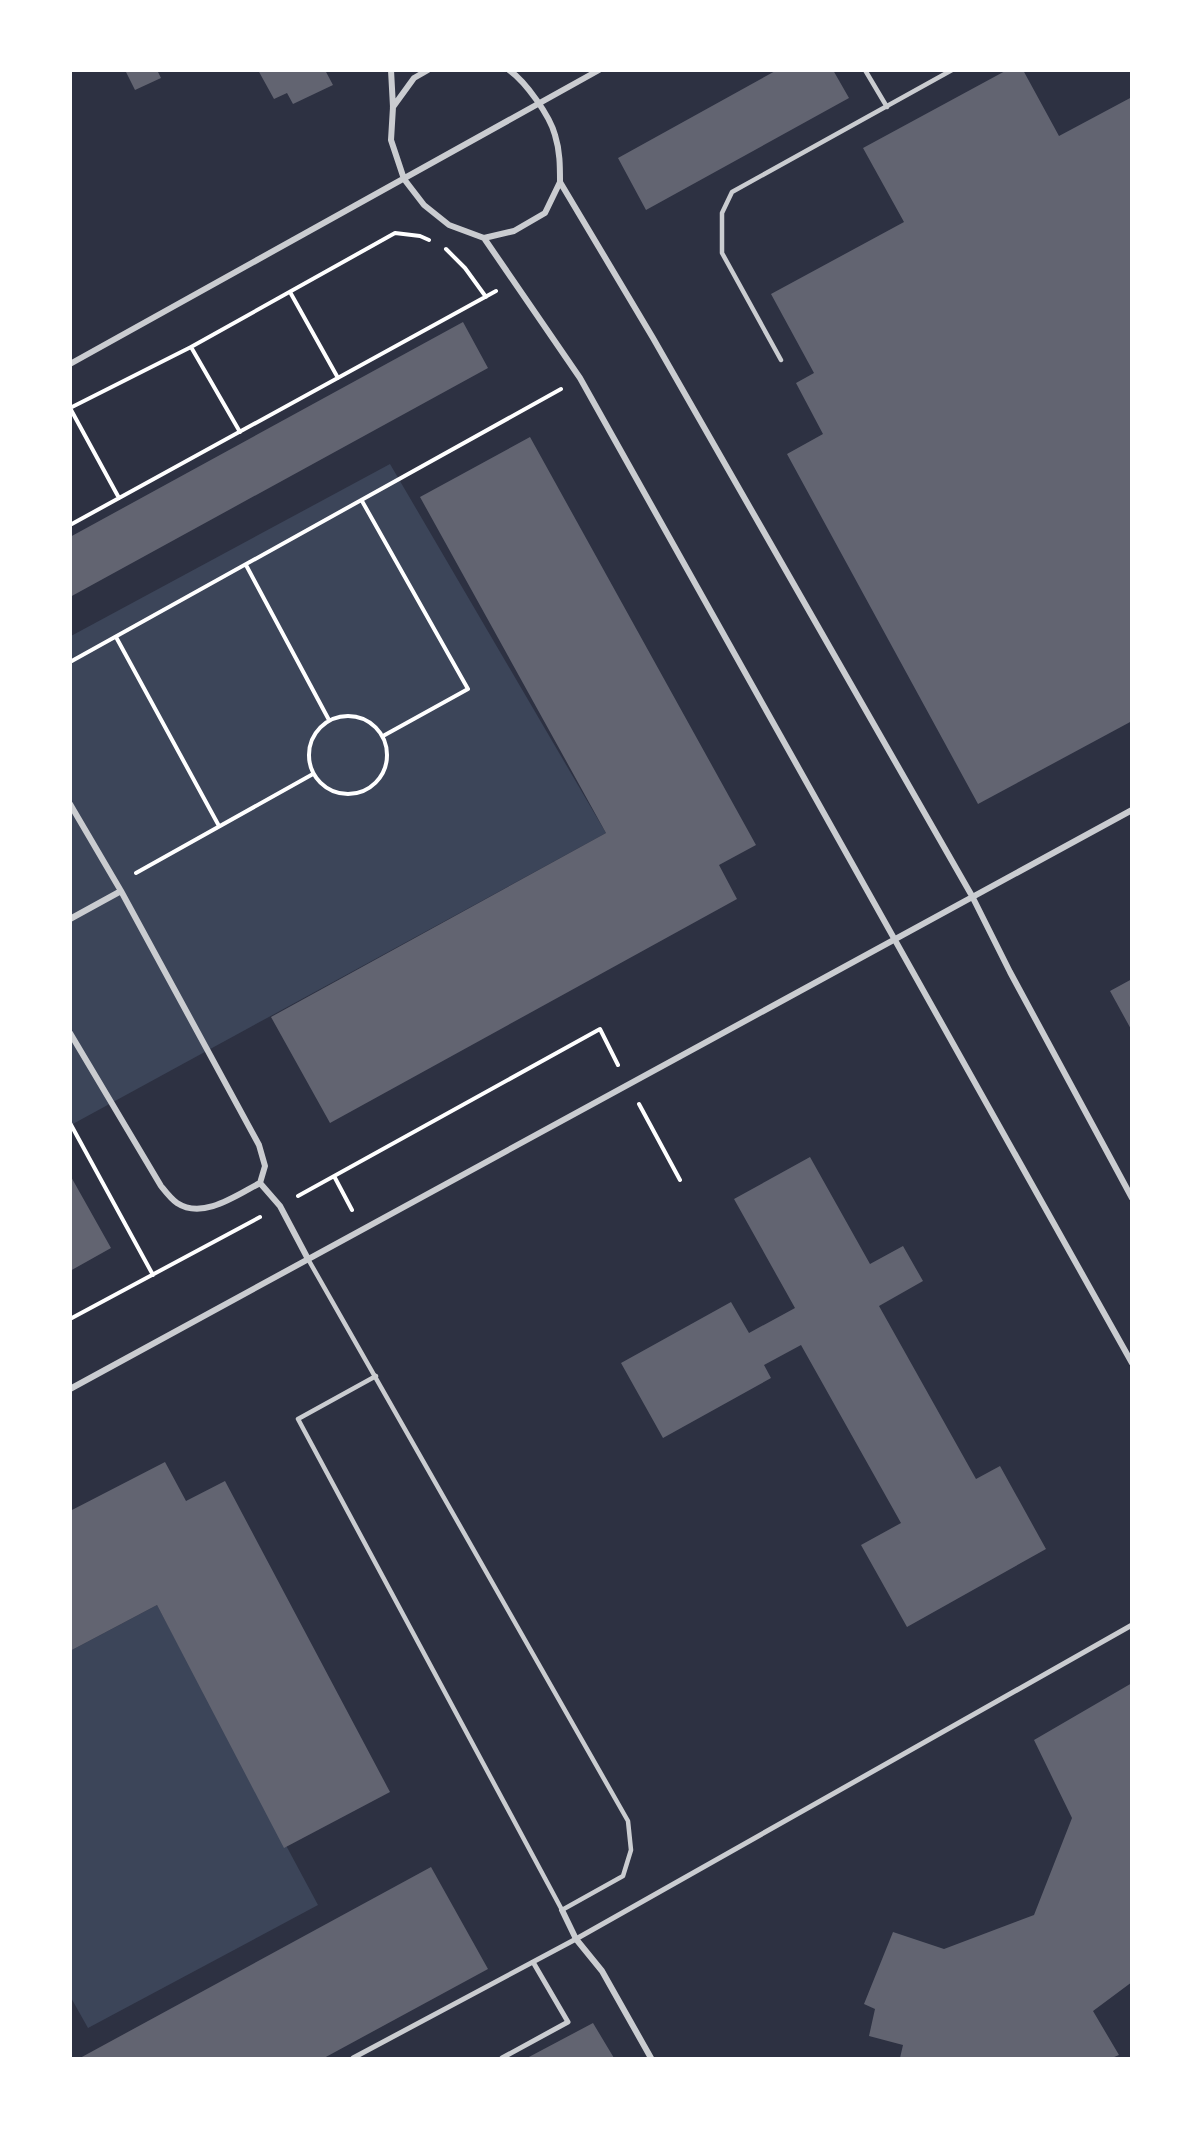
<svg xmlns="http://www.w3.org/2000/svg" width="1202" height="2129" viewBox="0 0 1202 2129" font-family="'PT Sans',sans-serif">
<rect width="100%" height="100%" fill="#2d3142"/>
<path fill="#3c4559" d="M390,464L606,833L71,1125V636Z
M157,1605L318,1905L88,2028L70,1996V1651Z"/>
<path fill="#626471" d="M125,70H157L161,78L135,90Z
M258,70H325L333,85L293,104L287,93L274,99Z
M777,70H833L849,98L646,210L618,158Z
M1007,70H1023L1059,136L1132,97V721L978,804L787,454L823,434L796,383L814,373L771,294L904,222L863,148Z
M463,322L488,368L70,597V537Z
M530,437L756,845L719,865L737,899L330,1123L271,1017L606,833L420,497Z
M1132,979V1031L1110,991Z
M810,1157L870,1264L903,1246L923,1281L879,1306L976,1479L1000,1466L1046,1549L907,1627L861,1545L901,1523L801,1345L764,1365L771,1378L663,1438L621,1363L731,1302L749,1333L795,1308L734,1199Z
M70,1175L111,1248L70,1271Z
M165,1462L186,1501L225,1481L390,1792L284,1848L157,1605L70,1651V1511Z
M1132,1683V1982L1093,2011L1119,2055L1112,2058H900L903,2045L869,2036L875,2009L864,2004L893,1932L944,1949L1034,1915L1072,1818L1034,1740Z
M431,1867L488,1969L324,2058H80Z
M593,2023L614,2058H527Z"/>
<g fill="none" stroke-linecap="round" stroke-linejoin="round">
<path stroke="#fff" stroke-width="4" d="M446,249L465,268L486,297
M290,292L338,378
M191,347L240,432
M119,498L70,408L191,347L395,233L420,236L429,240
M362,501L468,689L383,736
M70,525L496,291
M246,565L329,720
M116,637L219,826
M70,662L561,389
M309 755a39 39 0 1 1 78 0a39 39 0 1 1-78 0Z
M136,873L313,774
M639,1104L680,1180
M70,1123L153,1275
M334,1176L352,1210
M298,1196L600,1029L618,1065
M70,1319L260,1217"/>
<path stroke="#caccd0" stroke-width="4.5" d="M865,70L887,107
M781,360L722,253V213L732,192L952,70
M308,1259L628,1821L631,1850L623,1876L562,1910L298,1419L376,1376"/>
<path stroke="#caccd0" stroke-width="5" d="M353,2058L576,1939L1132,1625
M502,2058L568,2022L533,1962"/>
<path stroke="#caccd0" stroke-width="6" d="M391,70L393,107L391,140L404,179L424,205L449,225L484,238L580,378L1132,1363
M509,70C526,82 550,116 555,135C560,151 560,166 560,182L653,338L972,896L1010,972L1132,1198
M393,107L414,78L428,70
M484,238L514,231L545,213L560,182
M70,364L599,70
M70,804L121,891L259,1145L265,1166L260,1183C237,1195 203,1220 177,1203C171,1199 165,1191 161,1186L70,1033
M70,919L121,891
M260,1183L280,1206L308,1259
M70,1389L1132,810
M562,1910L576,1939L602,1971L651,2058"/>
</g>
<rect width="1202" height="2129" fill="none" stroke="#ffffff" stroke-width="144"/>
</svg>
